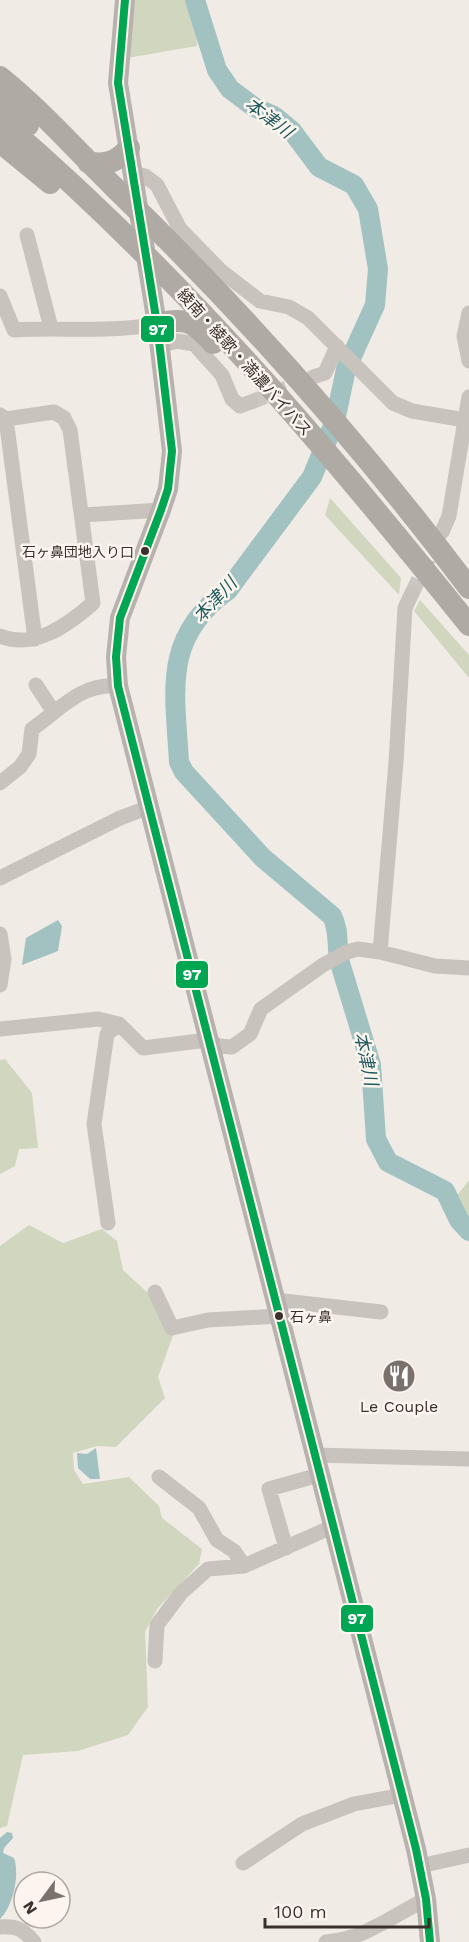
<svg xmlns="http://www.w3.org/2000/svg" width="469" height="1942" viewBox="0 0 469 1942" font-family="'Work Sans','Noto Sans JP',sans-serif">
<rect width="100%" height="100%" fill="#f0ebe5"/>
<path fill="#d1d6bf" d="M134,0H188L196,21L197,46L127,58Z
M330,498L401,578L399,595L325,515Z
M420,600L469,655V678L414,611Z
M5,1059L32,1093L38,1148L19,1149L15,1166L0,1174V1060Z
M469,1180V1225L455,1198Z
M29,1225L63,1243L102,1229L117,1241L123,1270L149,1294L174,1333L158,1377L165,1398L116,1447L97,1446L73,1453L74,1470L83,1484L129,1477L159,1506L162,1518L202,1549L199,1564L157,1609L145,1632L148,1707L128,1735L78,1751L23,1755L7,1826L0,1828V1246Z"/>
<path fill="#a1c2c1" d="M58,920L62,926L58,951L22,965L26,938Z
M96,1448L100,1479H90L78,1468L77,1453L87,1454Z
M7,1832L12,1833L13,1838L4,1848L3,1853L14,1858C20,1875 13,1907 0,1919V1838Z"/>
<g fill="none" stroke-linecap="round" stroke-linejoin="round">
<path stroke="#a1c2c1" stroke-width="20" d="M195,0L217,70L230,89L254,107L274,116L292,131L319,167L354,185L368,209L378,269L375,305L346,369L335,421L312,477L228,590C162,637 175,691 179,762L184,772L263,858L332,916C340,931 336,947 340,963L371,1065L376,1139L388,1162L445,1191L459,1220L469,1231"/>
<path stroke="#ccc6c0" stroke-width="15" stroke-dasharray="15 8" stroke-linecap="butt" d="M251,402L309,379
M412,593L439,537"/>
<path stroke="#c9c3be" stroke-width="15" d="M133,173L145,176L157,185L180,229L221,271L260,301L289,307L308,318L393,403L412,411L465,420L469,397
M27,235L51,328
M0,296L14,330C62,327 109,333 157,324
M469,313L464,336L469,361
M159,346L177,341L194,344L222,375L232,399L240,406L251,402
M313,377L325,373L337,346
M0,415L6,419L54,412L64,418L70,430L93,603C68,625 34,650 0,636
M6,419L35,639
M83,515L161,510
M442,532L449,516L465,420L469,421
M412,593L405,608L396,762L380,952L435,966L469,968
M36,685L53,711
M0,783L20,767L29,754L32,729C60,710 80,683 118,686
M0,878L120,818L147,808
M0,934L4,959L0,985
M0,1029L98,1019L119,1024
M108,1223L94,1124L107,1034L119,1024L143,1048L208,1040L219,1046L232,1047L250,1034L261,1009L323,965L347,952L358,949L380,952
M155,1292L172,1328L208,1320L279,1316
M275,1300L381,1312
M314,1455L469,1459
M159,1477L199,1508L217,1540L234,1551L244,1566
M286,1548L269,1489L319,1475
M155,1661L157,1625L181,1593L208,1569L244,1566L332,1527
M243,1863L302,1824L354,1804L402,1795
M420,1866L469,1855
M0,1927C17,1926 23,1929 34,1942
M326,1942C364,1939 393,1916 426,1899"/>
<path stroke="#b8b1ad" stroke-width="20" d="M125,0L118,83L157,324L172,451L168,489L161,510L120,618L116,657L118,686L416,1849L426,1899L430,1942"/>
<path stroke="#afaaa4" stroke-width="22" d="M0,77C41,110 76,150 114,187C243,312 361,444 469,588
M0,101L28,125
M0,120C176,270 325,445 469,625
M0,142L50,183
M88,162C106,166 117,162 129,148
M157,324C186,317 193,321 213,343"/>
<g stroke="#fbf5ee" stroke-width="12">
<path id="bus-1" d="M125,0L118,83L157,324L172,451L168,489L161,510L120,618L116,657L118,686L416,1849L426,1899L430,1942"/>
</g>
<use href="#bus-1" stroke="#00a651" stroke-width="8"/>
</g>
<defs>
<g id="restaurant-disc" transform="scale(1.725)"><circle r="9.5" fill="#7a716c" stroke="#fbf5ee"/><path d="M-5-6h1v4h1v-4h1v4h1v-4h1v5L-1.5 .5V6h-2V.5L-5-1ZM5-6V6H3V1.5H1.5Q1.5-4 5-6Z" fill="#fff"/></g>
</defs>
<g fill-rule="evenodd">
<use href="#restaurant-disc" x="399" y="1376"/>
</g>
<g fill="#3b302b" stroke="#fbf5ee" stroke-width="2">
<circle cx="145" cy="551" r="5"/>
<circle cx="279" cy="1316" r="5"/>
</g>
<g text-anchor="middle" stroke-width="5" stroke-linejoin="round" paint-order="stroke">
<g font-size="14" fill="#3b302b" stroke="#fbf5ee" text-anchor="end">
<text x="134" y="557">石ヶ鼻団地入り口</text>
<text x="290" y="1322" text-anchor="start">石ヶ鼻</text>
</g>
<g font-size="16" fill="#3b302b" stroke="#fbf5ee">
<text transform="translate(245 362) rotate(48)" y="6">綾南・綾歌・満濃バイパス</text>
</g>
<g font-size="16" fill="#3b302b" stroke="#fbf5ee">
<text x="399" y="1412">Le Couple</text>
</g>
<g font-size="18" font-style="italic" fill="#1f5a5e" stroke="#fbf5ee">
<text transform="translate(269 118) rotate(37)" y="6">本津川</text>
<text transform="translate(215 600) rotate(-47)" y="6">本津川</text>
<text transform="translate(366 1059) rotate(78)" y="6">本津川</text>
</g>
</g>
<g stroke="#fbf5ee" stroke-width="2">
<rect x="140" y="315" width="35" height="28" rx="6" fill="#00a651"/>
<rect x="175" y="960" width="34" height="29" rx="6" fill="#00a651"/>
<rect x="340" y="1604" width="34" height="29" rx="6" fill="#00a651"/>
</g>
<g font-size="16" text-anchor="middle" font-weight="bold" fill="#fff">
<text x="158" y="335">97</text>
<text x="192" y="980">97</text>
<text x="357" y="1624">97</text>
</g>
<g transform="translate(42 1900) rotate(237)"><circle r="28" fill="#fbf5ee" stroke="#aea6a0" stroke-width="1.5"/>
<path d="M0-4.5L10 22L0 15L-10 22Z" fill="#7a716c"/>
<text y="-9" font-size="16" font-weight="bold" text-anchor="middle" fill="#3b302b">N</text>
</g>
<path d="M265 1918v9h164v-9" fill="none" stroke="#3b302b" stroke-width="3"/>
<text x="274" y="1918" font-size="18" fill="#3b302b" stroke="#fbf5ee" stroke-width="4.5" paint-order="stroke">100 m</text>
</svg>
